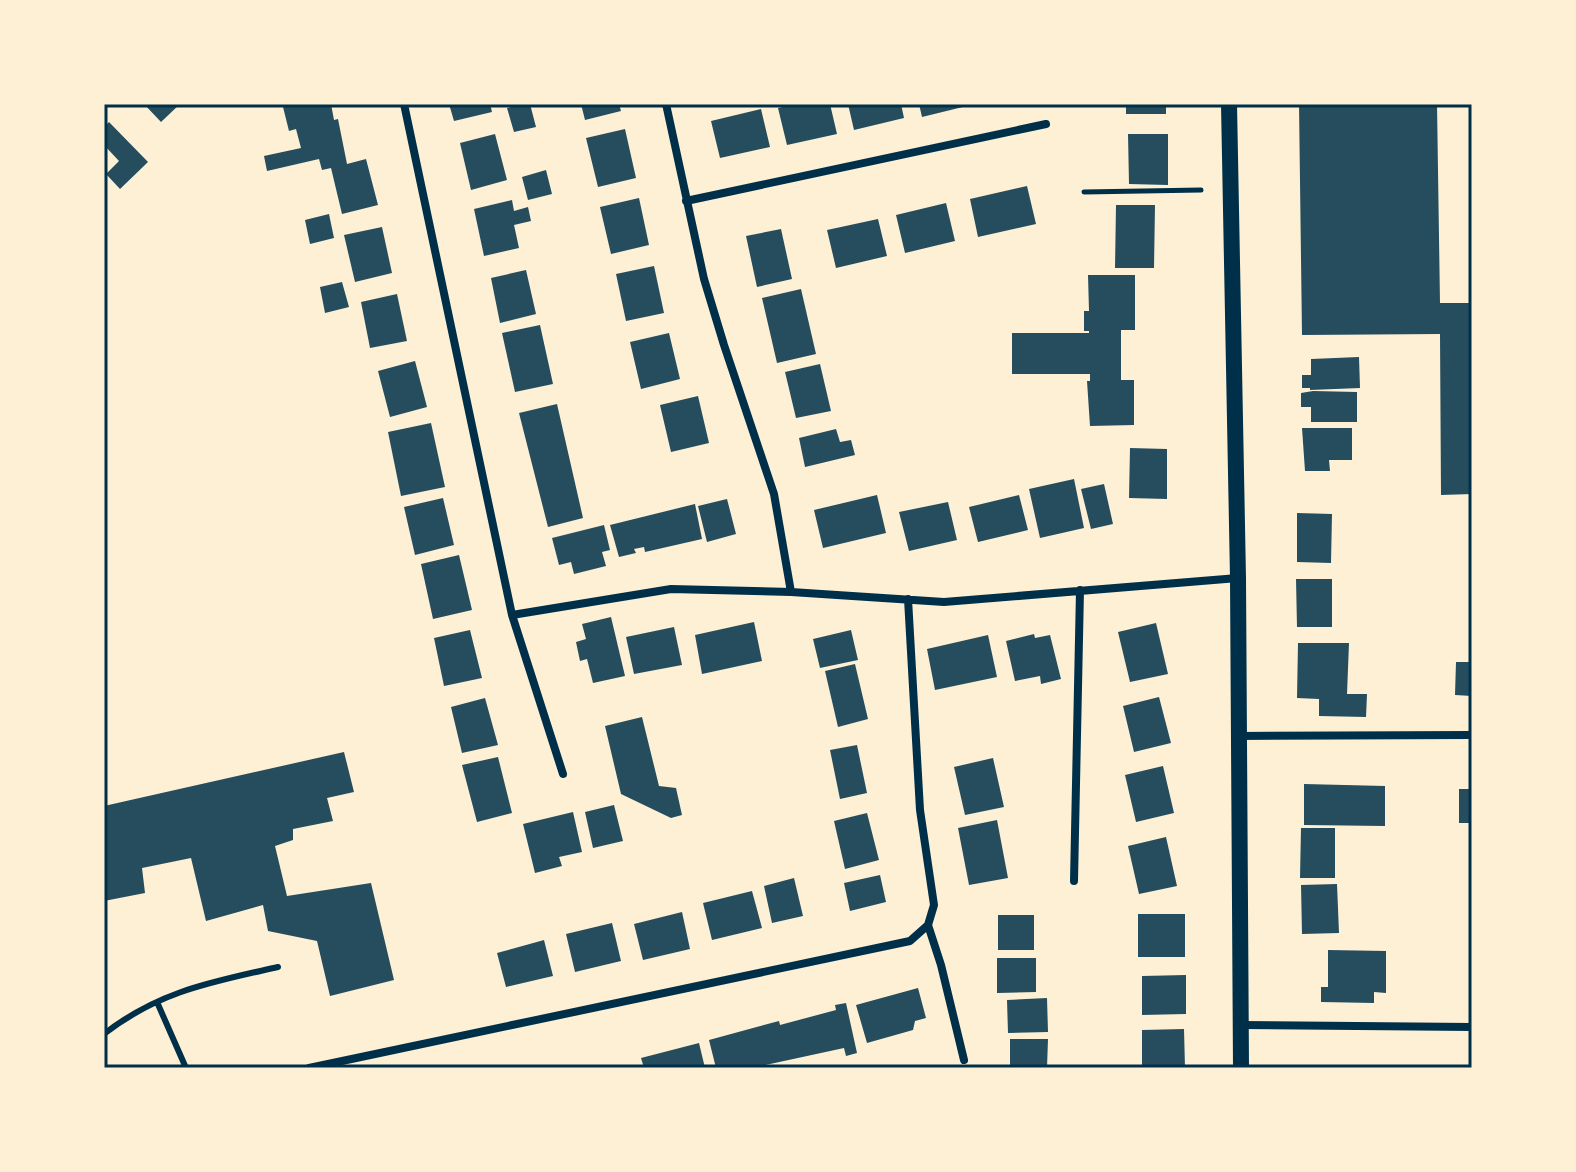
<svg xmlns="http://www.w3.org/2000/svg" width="1576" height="1172" viewBox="0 0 1576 1172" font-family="'Work Sans',sans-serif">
<rect width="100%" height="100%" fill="#fdf0d5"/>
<path fill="#264d5e" d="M144,104H180L161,122Z
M290,104H331L334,120L338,119L347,164L366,159L378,205L342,214L331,168L322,170L319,159L267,171L264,156L301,148L296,129L289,131L283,107Z
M449,104H490L492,112L454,121Z
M523,104H530L536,127L514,132L507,108Z
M581,104H619L621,111L585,120Z
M795,104H830L837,134L787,145L778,108Z
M848,104H901L904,118L854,130Z
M919,104H971V105L922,117Z
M1126,104H1166V114H1126Z
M1299,104H1437L1440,303H1472V494L1441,495L1440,334L1302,335Z
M761,109L770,147L720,158L711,121Z
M109,122L148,162L120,189L106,174L119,161L104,145V127Z
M625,129L636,178L598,187L586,138Z
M495,134L507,180L471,190L460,143Z
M1128,134H1168V185L1129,184Z
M546,170L552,194L528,200L522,177Z
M1027,186L1036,224L978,237L970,199Z
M639,198L649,245L611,254L600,207Z
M512,200L514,211L528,207L531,221L514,225L519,248L484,256L474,209Z
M946,203L955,241L905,253L896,215Z
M1116,205H1155L1154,268H1115Z
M329,214L334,238L310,244L305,220Z
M878,219L887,256L836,268L827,230Z
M382,227L392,273L355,282L344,235Z
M781,229L792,279L757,287L746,236Z
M654,266L664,313L626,321L616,274Z
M526,270L536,314L500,323L491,278Z
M1088,275H1135V330H1121V380H1134V425L1090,426L1087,381H1090V374H1012V333H1089V331H1084V311H1089Z
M342,282L349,307L325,313L320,287Z
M801,289L816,354L777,363L762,298Z
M397,294L407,341L370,348L361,302Z
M540,325L553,384L515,392L502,333Z
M669,333L680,379L641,389L630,342Z
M1359,357L1360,388L1310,390V388H1302V375H1311V359Z
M415,361L427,407L390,417L378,371Z
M820,364L831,411L796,418L785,372Z
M1313,391L1357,392V422H1311V407H1301V393Z
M698,396L709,443L671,452L660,405Z
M557,404L583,518L548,527L519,413Z
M431,423L445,487L401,496L388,432Z
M1302,428H1352V460H1329L1330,471H1305Z
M836,429L840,442L851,440L855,455L805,467L799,438Z
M1130,448L1167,449V499L1129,498Z
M1074,479L1084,528L1040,538L1029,489Z
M1104,484L1113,524L1091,529L1081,489Z
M877,495L886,533L823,548L814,510Z
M1019,495L1028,530L978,542L969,507Z
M443,498L454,545L415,555L404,507Z
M727,499L736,534L707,542L698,506Z
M948,502L957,540L909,551L899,512Z
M695,504L702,539L645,552L644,547L634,549L636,553L619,557L610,525Z
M1297,513L1332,514L1331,563L1297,562Z
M604,525L610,550L602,552L606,566L574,574L571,562L559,565L552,538Z
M459,555L472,610L433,619L421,564Z
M1296,579H1332V627H1297Z
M611,617L625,676L593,683L587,659L580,661L576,642L586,639L582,624Z
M754,622L762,661L702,674L695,635Z
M1156,623L1168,674L1130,682L1118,632Z
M674,627L682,665L634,674L626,637Z
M470,630L482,678L444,686L434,638Z
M851,630L858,660L820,668L813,639Z
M1034,634L1035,638L1050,635L1061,679L1041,684L1040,676L1015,681L1006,641Z
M988,635L997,677L935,690L927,649Z
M1298,643H1349L1347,694H1367L1366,717L1319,716V699L1297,698Z
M1456,662H1472V696L1455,695Z
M855,664L868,719L838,727L825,671Z
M1159,697L1171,743L1134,752L1123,706Z
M485,698L498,745L462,753L451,707Z
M642,717L659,786L676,788L682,815L671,818L621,794L605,726Z
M857,745L867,793L840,799L830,750Z
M344,752L354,792L327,798L333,821L293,829V840L275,846L287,896L371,883L394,980L330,996L317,941L268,931L263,905L206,921L191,858L142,868L145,893L104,901V806Z
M498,757L512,813L477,822L462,765Z
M993,758L1004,807L965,815L954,767Z
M1163,766L1174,813L1136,822L1125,775Z
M1304,784L1385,786V826L1304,825Z
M1459,789H1472V823H1459Z
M614,805L623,841L593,848L585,812Z
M573,812L582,852L559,857L562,866L535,873L523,824Z
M867,813L879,860L845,869L834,821Z
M997,820L1008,878L969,885L958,828Z
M1301,828H1335V878H1300Z
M1166,837L1177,886L1139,894L1128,846Z
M880,875L886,902L850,911L844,883Z
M794,878L803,916L772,923L764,886Z
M1337,884L1339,933L1302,934L1301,885Z
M752,891L762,928L712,940L703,903Z
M682,912L690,949L643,960L634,924Z
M1138,914H1185V957H1138Z
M998,915H1034V950H998Z
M612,923L621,961L575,972L566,934Z
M544,940L553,976L506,987L497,953Z
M1328,950L1386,951V993L1374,992V1003L1321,1002V987H1328Z
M997,958H1036V992L997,993Z
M1186,975V1014L1142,1015V976Z
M918,988L926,1018L915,1021L913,1030L867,1043L856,1005Z
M1047,998L1048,1032L1008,1033L1007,1000Z
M846,1003L857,1053L846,1056L844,1048L752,1068H716L709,1040L779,1021L780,1025L836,1010L835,1005Z
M1184,1029L1185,1068H1142V1030Z
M1010,1039H1048L1047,1068H1010Z
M699,1043L705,1068H644L641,1058Z"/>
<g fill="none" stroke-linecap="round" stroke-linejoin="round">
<path stroke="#003049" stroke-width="5" d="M1084,192L1201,190"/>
<path stroke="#003049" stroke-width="6" d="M157,1002L186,1068
M104,1034C159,991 212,982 278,967"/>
<path stroke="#003049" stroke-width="8" d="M404,104L512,615
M666,104L704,279L724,345L774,494L791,592
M686,201L1046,124
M908,599L920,810L934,905L928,925L941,965L964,1060
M1238,736L1472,735
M563,774L512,615L671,589L791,592L944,602L1238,578
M1074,881L1080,590
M1241,1025L1472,1027
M309,1068L910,941L928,925"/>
<path stroke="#003049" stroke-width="16" d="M1229,104L1238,578L1241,1068"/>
</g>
<rect width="1576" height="1172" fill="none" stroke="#fdf0d5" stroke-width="212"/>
<rect x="106" y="106" width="1364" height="960" fill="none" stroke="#003049" stroke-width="3"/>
</svg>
